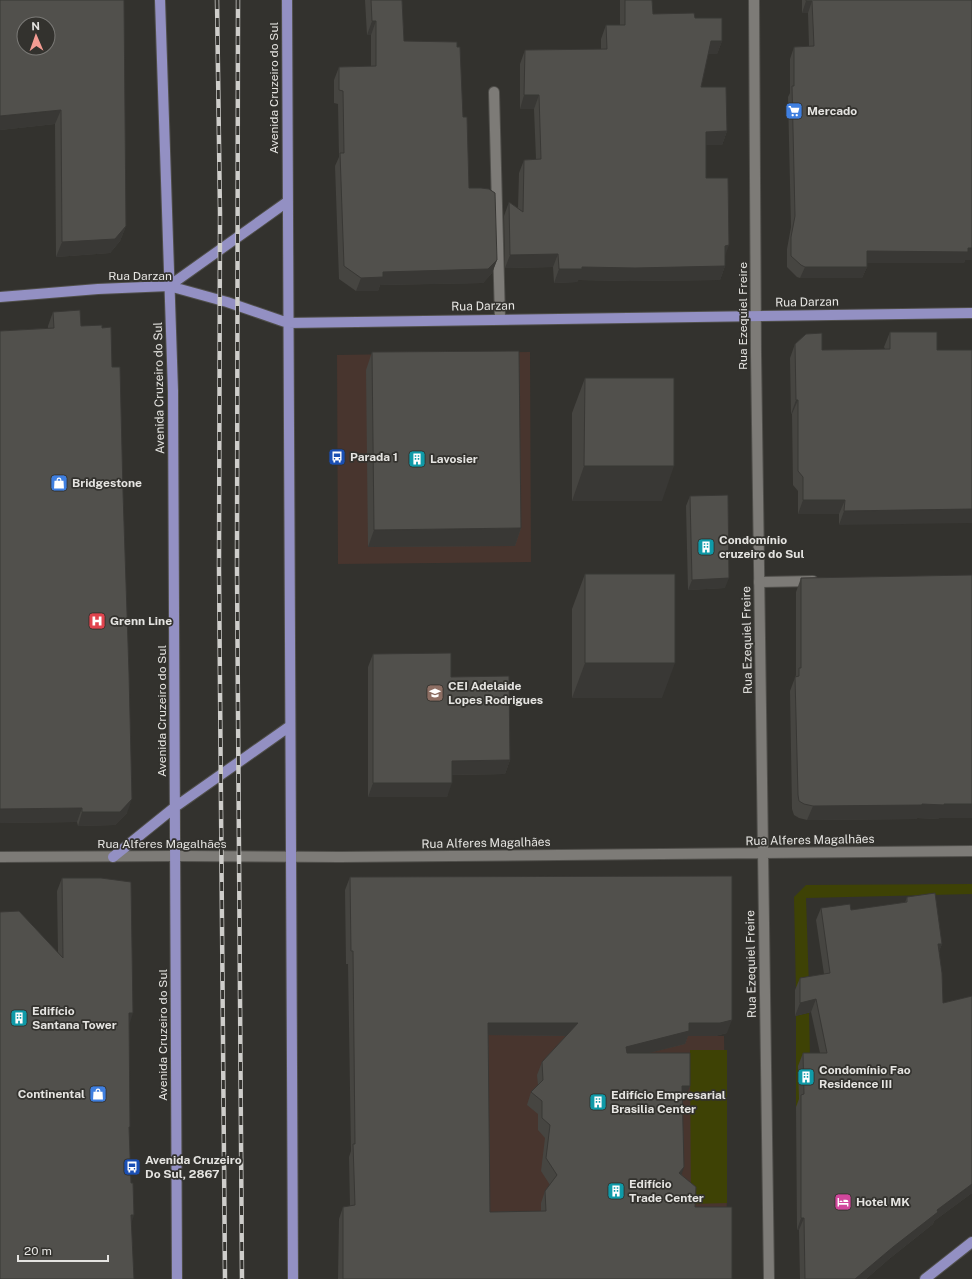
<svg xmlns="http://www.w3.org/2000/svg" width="972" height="1279" viewBox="0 0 972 1279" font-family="'Public Sans',sans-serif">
<rect width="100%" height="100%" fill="#33322e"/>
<path fill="#48352e" d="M530,352L531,562L338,564L337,355Z
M484,1035L724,1036L727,1220L485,1224Z"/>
<path fill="#3e4205" d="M972,884V894L806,898L809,988L796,990L794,897L806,885Z
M809,1013L811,1103L796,1107V1016Z
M690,1050H727V1203L691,1204Z"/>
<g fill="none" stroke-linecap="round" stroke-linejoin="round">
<g stroke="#504f4b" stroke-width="12">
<path id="lane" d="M494,92L500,319
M759,582L813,581"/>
</g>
<g stroke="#504f4b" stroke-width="12">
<path id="secondary" d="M754,0L756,353L769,1279
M0,857L175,856L340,857L972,851"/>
</g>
<g stroke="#504f4b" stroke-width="12">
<path id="primary" d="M160,0L173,391L177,1279
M287,0L293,1279
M169,286L287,202
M0,297L98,289L169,286L227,302L288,323L972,313
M113,857L175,807L290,726
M925,1279L972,1242"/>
</g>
<use href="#lane" stroke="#7d7b77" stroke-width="10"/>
<use href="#secondary" stroke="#7d7b77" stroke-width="10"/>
<use href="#primary" stroke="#9390c3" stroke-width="10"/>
<g stroke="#cecdca" stroke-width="4.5">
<path id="rail" d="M217,0L220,213L219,568L225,1279
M238,0L237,568L242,1279"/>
</g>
<use href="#rail" stroke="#33322e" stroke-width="3" stroke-dasharray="9" stroke-linecap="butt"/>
</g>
<path fill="#464541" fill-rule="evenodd" d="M0,0L126,226L120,241L110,253L56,257L55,124L0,130Z
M365,0H402L404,41L463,117L469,188L497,260L492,273L483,283L380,285L378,291H356L339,279L335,166L339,157L338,104L334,103V80L339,67L371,66V35H367Z
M620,0H652L653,14L695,18L722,41L717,54H708L701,87L727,131L722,145H706V178L725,257V266L720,280L630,281L578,280L577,282L554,283L553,267L505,268L504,216L509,202L518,208L519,173L524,160L536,159L534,109H520V64L525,50L601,49V39L606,25H620Z
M802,0H972V260H965L964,263H867V267L862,278H800L797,277L787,267V249L791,227L788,97L790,93V59L794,47L809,46L808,13H802Z
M53,312L81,326L102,328L112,367L127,813L115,825L78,826L77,822L0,823V331L48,328V326Z
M890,332H937L839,525V514H798V491L793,485L792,414H791L790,358L795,344L822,350L885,349L884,347Z
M372,352L521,528L515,546L368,547L366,370Z
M585,378L662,501H572V413Z
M690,496L725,588L688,590L686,506Z
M585,574L662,698H572V609Z
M972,575V818H939V819L917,818V819L807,820L799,818L794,815L792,809L790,691L796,675V592L801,578Z
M373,654L451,677L510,760L505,774L452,775L447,797H368V667Z
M350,877L727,1033L715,1036H688L685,1044L648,1053L685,1098L682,1099V1175L695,1207L732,1279H338L339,1219L343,1207L350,1206L349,1157L351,1151L348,964H346L345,890ZM488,1035L566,1036L542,1062L537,1075L538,1085L531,1092L527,1105L538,1114V1130L545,1138L541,1171L550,1185L545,1191L541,1203V1211L490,1212Z
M62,878L129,1025V1131L131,1223L58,952L57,891Z
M907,897L942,944L939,951L943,1003L972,996V1193L934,1221L933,1224L889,1259L866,1279H800L799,1230H797L796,1107L799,1099L798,1066L803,1053H820L811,1012L795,1016V990L800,978L824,974L816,920L821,908L851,910L905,903Z"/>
<path fill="#393835" d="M806,1H812L808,13H802Z
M372,21H376L371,35H367Z
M711,41H722L717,54H706Z
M524,95H539L534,109H520Z
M61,110L55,124L0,130V116Z
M727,131L722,145H701L706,132Z
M126,226L120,241L110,253L56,257L62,242Z
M729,245L724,259L725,246Z
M972,248V260H965L964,263H862L867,251Z
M558,254L553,267L505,268L510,255Z
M497,260L492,273L483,283L380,285L378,291H356L361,278L383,272Z
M725,266L720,280L630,281L578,280L577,282L554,283L559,269L582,267Z
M805,267H867L862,278H800Z
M796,400H798L792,414H791Z
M584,466H674L662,501H572Z
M803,500H845L839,514H798Z
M972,509V523L839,525L844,511Z
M521,528L515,546L368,547L374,530Z
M729,578L725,588L688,590L692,580Z
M585,663H675L662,698H572Z
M510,760L505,774L447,775L452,761Z
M373,783H452L447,797H368Z
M132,799L127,813L115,825L78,826L82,812Z
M922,804H972V818H939V819L917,818V819L807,820L813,806Z
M82,808L77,822L0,823V809Z
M938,944H942L937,956Z
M816,999L811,1012L795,1016L800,1003Z
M129,1013H133L129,1026Z
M732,1020L727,1033L715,1036H688L685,1044L621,1060L626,1047L689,1023Z
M488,1023H578L573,1036L484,1035Z
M682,1086H690L685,1098L677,1099Z
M684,1167L680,1180L679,1173Z
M972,1184V1193L934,1221L933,1224L889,1259L866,1279H855L937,1210Z
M131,1215H134L130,1228Z
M801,1218H804L799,1230H797Z"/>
<path fill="#51504c" stroke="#393835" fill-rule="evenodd" d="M0,0H124L126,226L115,239L62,242L61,110L0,116ZM24,24H48V48H24Z
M371,0H402L404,41L457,42V47H460L463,117H467L469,188H481L489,189L495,193L497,260L488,269L383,272V277L361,278L344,266L340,153H344L343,91L339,90V67L376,66V21H372Z
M625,0H652L653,14L694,13L695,18H722V41H711L701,87H726L727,131L706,132V178H728L729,245L725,246V266L635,268L582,267V269H559L558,254L510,255L509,202L523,212L524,160L541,159L539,95H524L525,50L607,49L606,25H625Z
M806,0H972V248H968V252L867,251V267H805L801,265L791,256V237L795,216L792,86H794V47L814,46L812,1H806Z
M80,310L81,326L102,325V328L111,327L112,367H120L123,492L129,673L132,799L120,812H82V808L0,809V331L54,328L53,312Z
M890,332H937V350H972V509L844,511L845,500H803V477L798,471V400H796L795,344L806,334L822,333V350L890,349Z
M519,351L521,528L374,530L372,352Z
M585,378H674V466H584Z
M728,495L729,578L692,580L690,496Z
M585,574H675V663H585Z
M972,575V804H944V805L922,804V805L813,806L804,804L799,801L798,795L795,677L799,676V668H801V578Z
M451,653V677L509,676L510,760L452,761V783H373V654Z
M732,876V1020L720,1023H689V1031L626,1047L627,1053H690V1086H682L684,1167L679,1173L696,1187L695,1207H732V1279H343V1207L355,1205L353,1144H355L353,951H351L350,877ZM488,1023H578L542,1062L543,1080L531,1092L542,1101V1118L550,1125L546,1158L557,1175L545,1191L546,1211L490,1212Z
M62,878H101L131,882L133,1013H129L130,1127H129L131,1183H133L134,1215H131L134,1279H0V912L19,911L63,958Z
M935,893L942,944H938L942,973L943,1003L972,996V1184L937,1210L938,1212L893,1247L855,1279H805L804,1218H801V1095L804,1094L803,1053H827L816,999L800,1003V978L830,973L821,908L850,904L851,910L907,902V897Z"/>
<defs>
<g id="supermarket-square" transform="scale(0.9)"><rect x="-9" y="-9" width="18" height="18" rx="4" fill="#3f7fe0" stroke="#33322e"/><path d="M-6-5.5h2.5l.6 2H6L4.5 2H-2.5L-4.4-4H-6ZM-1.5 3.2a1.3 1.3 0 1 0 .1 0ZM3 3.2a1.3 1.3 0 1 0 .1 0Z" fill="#fff"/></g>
<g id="bus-square" transform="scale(0.9)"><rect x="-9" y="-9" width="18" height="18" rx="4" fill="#1a4fb4" stroke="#33322e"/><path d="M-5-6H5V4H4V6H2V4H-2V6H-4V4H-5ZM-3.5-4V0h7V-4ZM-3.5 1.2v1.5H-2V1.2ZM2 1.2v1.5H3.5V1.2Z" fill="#fff"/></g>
<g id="building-square" transform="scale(0.9)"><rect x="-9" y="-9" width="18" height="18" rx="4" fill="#0f9aa8" stroke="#33322e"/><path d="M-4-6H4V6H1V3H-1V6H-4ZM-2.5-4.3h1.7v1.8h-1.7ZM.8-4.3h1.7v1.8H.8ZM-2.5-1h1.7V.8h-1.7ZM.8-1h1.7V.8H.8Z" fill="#fff"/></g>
<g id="shop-square" transform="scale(0.9)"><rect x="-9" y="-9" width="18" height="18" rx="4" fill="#3f7fe0" stroke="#33322e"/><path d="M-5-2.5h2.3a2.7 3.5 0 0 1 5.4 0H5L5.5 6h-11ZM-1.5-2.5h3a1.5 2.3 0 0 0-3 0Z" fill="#fff"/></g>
<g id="hospital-square" transform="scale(0.9)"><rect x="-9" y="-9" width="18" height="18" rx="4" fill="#e0444e" stroke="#33322e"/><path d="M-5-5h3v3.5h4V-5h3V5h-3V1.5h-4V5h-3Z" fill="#fff"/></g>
<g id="school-square" transform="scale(0.9)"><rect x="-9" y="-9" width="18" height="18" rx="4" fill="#8d6e63" stroke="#33322e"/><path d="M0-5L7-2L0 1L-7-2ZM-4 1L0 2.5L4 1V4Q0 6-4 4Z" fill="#fff"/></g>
<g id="hotel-square" transform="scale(0.9)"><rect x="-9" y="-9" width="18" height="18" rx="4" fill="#d1479c" stroke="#33322e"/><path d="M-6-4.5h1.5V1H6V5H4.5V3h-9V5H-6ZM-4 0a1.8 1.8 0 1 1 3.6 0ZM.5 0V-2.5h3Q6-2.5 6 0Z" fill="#fff"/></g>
</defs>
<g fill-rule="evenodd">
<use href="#supermarket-square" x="794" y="111"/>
<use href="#bus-square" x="337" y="457"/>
<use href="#building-square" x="417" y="459"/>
<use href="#shop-square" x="59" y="483"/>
<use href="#building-square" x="706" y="547"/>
<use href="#hospital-square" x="97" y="621"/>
<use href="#school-square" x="435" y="693"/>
<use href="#building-square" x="19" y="1018"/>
<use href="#building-square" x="806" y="1077"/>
<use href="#shop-square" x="98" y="1094"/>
<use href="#building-square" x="598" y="1102"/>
<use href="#bus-square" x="132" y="1167"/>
<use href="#building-square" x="616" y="1191"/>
<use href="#hotel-square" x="843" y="1202"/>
</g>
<g text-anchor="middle" stroke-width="3.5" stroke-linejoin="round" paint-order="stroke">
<g font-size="12" fill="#e5e4e1" stroke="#33322e">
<text transform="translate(274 88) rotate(-90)" y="4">Avenida Cruzeiro do Sul</text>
<text x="140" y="280">Rua Darzan</text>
<text transform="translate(807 302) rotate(-1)" y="4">Rua Darzan</text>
<text transform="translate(483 306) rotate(-1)" y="4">Rua Darzan</text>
<text transform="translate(743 316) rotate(-90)" y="4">Rua Ezequiel Freire</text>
<text transform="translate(159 388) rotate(-91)" y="4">Avenida Cruzeiro do Sul</text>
<text transform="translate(747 640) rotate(-91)" y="4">Rua Ezequiel Freire</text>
<text transform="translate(162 711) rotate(-90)" y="4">Avenida Cruzeiro do Sul</text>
<text transform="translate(810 840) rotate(-1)" y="4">Rua Alferes Magalhães</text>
<text transform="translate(486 843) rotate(-1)" y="4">Rua Alferes Magalhães</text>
<text x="162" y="848">Rua Alferes Magalhães</text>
<text transform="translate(751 964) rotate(-91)" y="4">Rua Ezequiel Freire</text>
<text transform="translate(163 1035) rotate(-90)" y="4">Avenida Cruzeiro do Sul</text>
</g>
<g font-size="12" font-weight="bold" fill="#e5e4e1" stroke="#33322e" text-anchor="start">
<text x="807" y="115">Mercado</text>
<text x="350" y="461">Parada 1</text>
<text x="430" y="463">Lavosier</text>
<text x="72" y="487">Bridgestone</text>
<text x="719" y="544">Condomínio<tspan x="719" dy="14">cruzeiro do Sul</tspan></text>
<text x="110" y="625">Grenn Line</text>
<text x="448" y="690">CEI Adelaide<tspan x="448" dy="14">Lopes Rodrigues</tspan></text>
<text x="32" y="1015">Edifício<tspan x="32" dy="14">Santana Tower</tspan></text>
<text x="819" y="1074">Condomínio Fao<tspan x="819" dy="14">Residence III</tspan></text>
<text x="85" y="1098" text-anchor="end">Continental</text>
<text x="611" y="1099">Edifício Empresarial<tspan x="611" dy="14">Brasilia Center</tspan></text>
<text x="145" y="1164">Avenida Cruzeiro<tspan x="145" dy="14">Do Sul, 2867</tspan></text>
<text x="629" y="1188">Edifício<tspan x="629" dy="14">Trade Center</tspan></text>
<text x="856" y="1206">Hotel MK</text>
</g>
</g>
<g transform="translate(36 36) rotate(358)"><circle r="19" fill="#33322e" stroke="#7a7976"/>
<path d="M0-3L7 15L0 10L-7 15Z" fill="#f59c93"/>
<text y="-6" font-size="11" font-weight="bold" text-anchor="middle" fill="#e5e4e1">N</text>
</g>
<path d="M18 1255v6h90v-6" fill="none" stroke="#e5e4e1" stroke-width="2"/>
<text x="24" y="1255" font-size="12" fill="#e5e4e1" stroke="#33322e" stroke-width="3" paint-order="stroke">20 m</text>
</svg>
